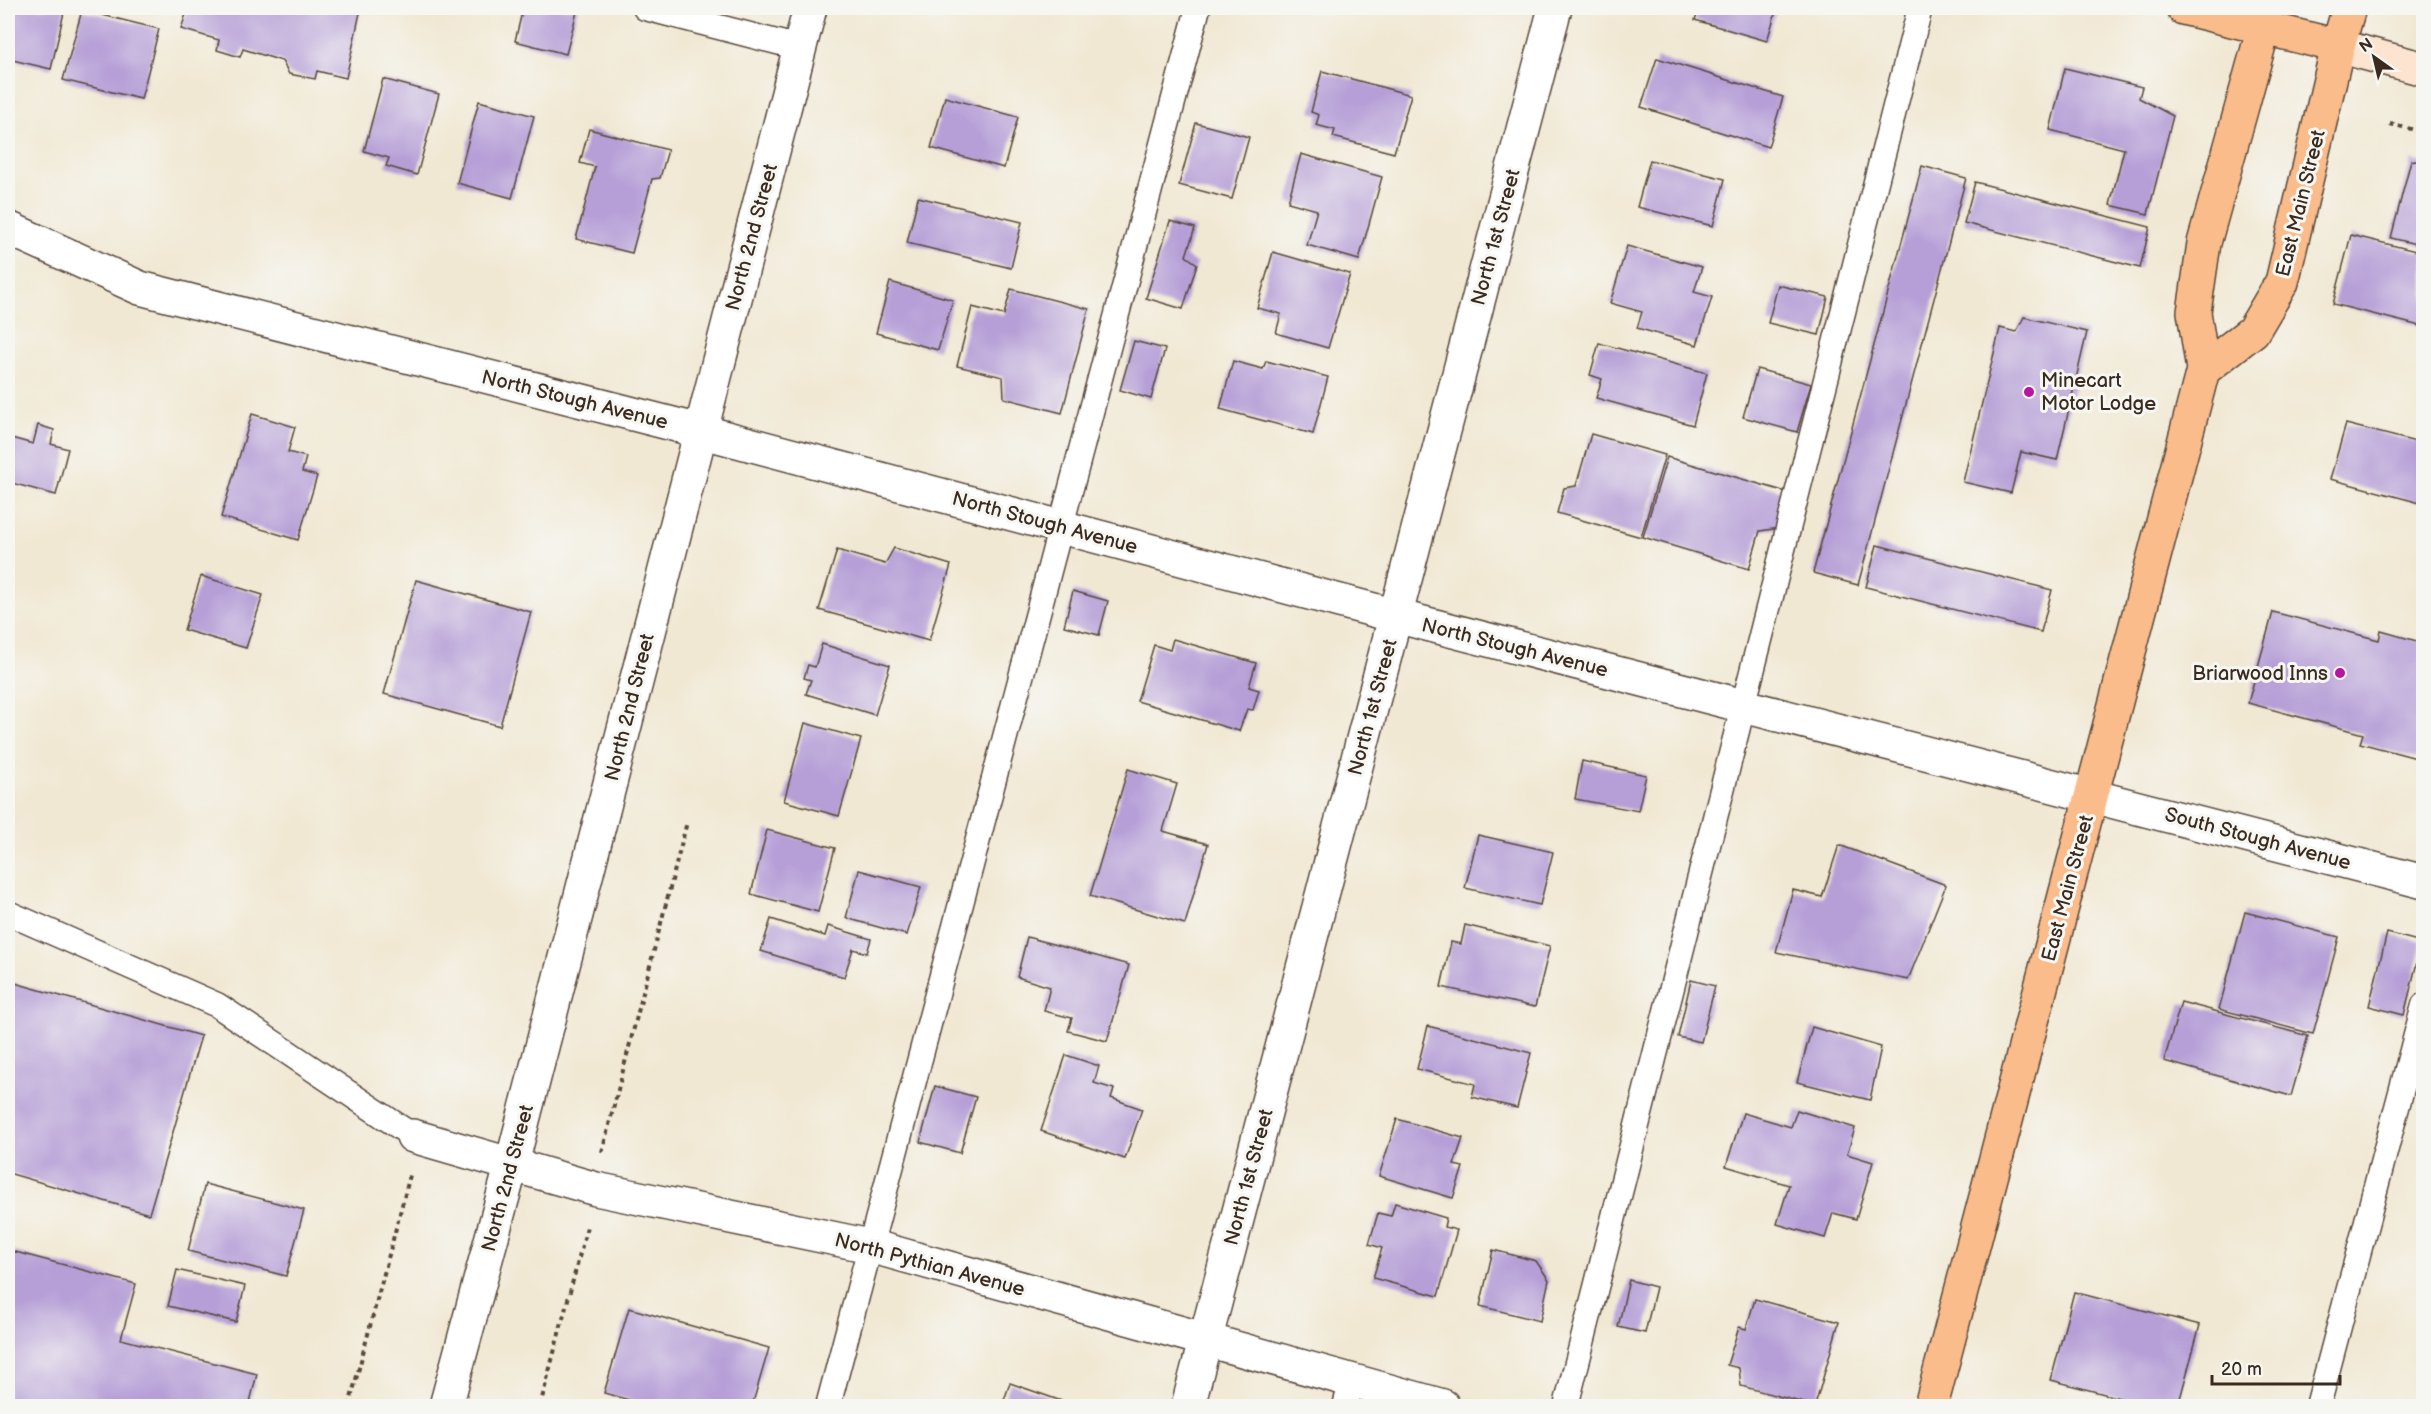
<svg xmlns="http://www.w3.org/2000/svg" width="2431" height="1414" viewBox="0 0 2431 1414" font-family="'Balsamiq Sans',sans-serif">
<rect width="100%" height="100%" fill="#f6f6f2"/>
<filter id="ink" filterUnits="userSpaceOnUse"><feTurbulence type="fractalNoise" baseFrequency=".0167" numOctaves="2"/><feDisplacementMap in="SourceGraphic" scale="12" xChannelSelector="R" yChannelSelector="G"/><feConvolveMatrix kernelMatrix="1 2 1 2 8 2 1 2 1" color-interpolation-filters="sRGB"/></filter>
<filter id="wash" filterUnits="userSpaceOnUse"><feTurbulence type="fractalNoise" baseFrequency=".008" numOctaves="4" result="noise"/><feDisplacementMap in="SourceGraphic" scale="24" xChannelSelector="R" yChannelSelector="G"/><feGaussianBlur stdDeviation="1.35" result="paint"/><feColorMatrix in="noise" values="0 0 0 0 0 0 0 0 0 0 0 0 0 0 0 0 0 1.4 0 .05"/><feComposite in="paint" operator="in"/></filter>
<g filter="url(#wash)">
<rect width="100%" height="100%" fill="#f1e8d3"/>
<g id="blocks">
<path fill="#b69fd7" d="M8,8H65L51,69L8,59Z
M188,8H361L346,78L317,71L315,79L289,74L282,61L243,49L240,57L217,50L219,40L181,29Z
M523,8H578L566,54L515,41Z
M1699,8H1777L1767,41L1695,20Z
M82,10L159,29L141,99L63,80Z
M1657,58L1783,97L1768,147L1641,107Z
M2065,68L2142,87L2139,98L2173,116L2148,214L2110,205L2124,149L2050,130Z
M1322,71L1411,95L1394,153L1333,137L1335,130L1316,125L1319,115L1311,112Z
M383,79L439,94L417,175L386,166L389,158L364,151Z
M945,97L1018,117L1004,168L931,148Z
M479,101L534,116L512,198L457,183Z
M1196,123L1249,137L1232,199L1179,185Z
M589,129L668,150L660,178L652,179L632,253L576,239L595,167L580,163Z
M1301,154L1382,177L1359,260L1307,245L1317,210L1288,202Z
M1650,160L1725,179L1713,226L1637,207Z
M2411,160L2424,163V246L2391,238Z
M1922,166L1966,178L1858,585L1813,573Z
M1975,182L2150,227L2140,268L1964,223Z
M918,197L1022,222L1011,268L907,243Z
M1170,221L1195,228L1186,256L1197,264L1183,309L1146,298Z
M2351,235L2424,253V327L2333,304Z
M1627,246L1702,267L1694,292L1712,297L1697,345L1637,328L1642,312L1610,303Z
M1273,252L1350,274L1328,348L1276,333L1281,314L1257,308Z
M890,282L953,300L938,350L876,333Z
M1778,285L1828,297L1819,335L1768,323Z
M1011,289L1089,309L1062,413L1004,398L1003,377L957,366L972,307L1004,315Z
M2024,317L2087,332L2057,460L2021,452L2011,493L1963,482L2000,328L2016,332Z
M1134,341L1165,349L1151,399L1120,390Z
M1599,343L1707,373L1693,425L1596,398L1602,379L1590,375Z
M1233,361L1263,369L1266,361L1328,377L1313,434L1220,409Z
M1757,369L1811,384L1797,432L1743,417Z
M252,414L295,427L288,452L306,457L302,472L317,476L298,540L221,517Z
M2346,424L2424,444V504L2330,479Z
M38,425L54,430L51,444L68,449L56,495L8,482V437L33,444Z
M1591,434L1665,455L1641,537L1557,513L1564,488L1576,486Z
M1667,457L1790,493L1780,528L1760,531L1749,569L1643,537Z
M1877,545L2052,590L2041,632L1866,587Z
M894,548L951,565L929,641L819,610L837,550L885,564Z
M201,576L263,595L246,648L184,630Z
M416,580L531,612L500,726L384,694Z
M1073,591L1108,601L1099,635L1064,626Z
M2273,612L2379,640L2381,631L2424,643V760L2360,743L2363,734L2248,703Z
M1173,639L1256,663L1249,687L1259,690L1253,710L1247,709L1239,731L1137,701L1154,645L1170,650Z
M822,644L890,665L875,715L806,694L811,680L804,678L808,665L815,667Z
M805,723L861,739L839,816L784,801Z
M1582,761L1646,775L1638,811L1575,799Z
M1128,769L1177,784L1163,831L1208,844L1185,924L1090,896Z
M767,830L835,848L818,912L751,894Z
M1478,835L1553,852L1540,905L1465,888Z
M1839,845L1946,885L1908,980L1776,952L1793,890L1822,897Z
M859,870L921,887L907,935L846,918Z
M2245,912L2339,937L2313,1034L2219,1009Z
M771,919L825,936L828,926L871,939L867,953L853,949L844,977L761,951Z
M1465,925L1550,946L1535,1007L1441,987L1451,942L1461,944Z
M2387,933L2422,942L2404,1015L2369,1006Z
M1027,937L1129,965L1107,1041L1068,1031L1072,1018L1044,1011L1050,987L1017,977Z
M1691,980L1715,986L1701,1042L1678,1037Z
M8,981L201,1036L149,1214L8,1173Z
M2181,1002L2308,1036L2291,1096L2164,1061Z
M1428,1026L1531,1053L1517,1108L1472,1097L1475,1084L1417,1069Z
M1812,1027L1881,1047L1870,1100L1797,1082Z
M1066,1055L1099,1066L1094,1083L1114,1089L1111,1098L1142,1109L1125,1159L1041,1131Z
M935,1086L976,1097L960,1153L920,1142Z
M1797,1110L1855,1128L1847,1154L1873,1162L1856,1219L1833,1213L1825,1238L1777,1224L1789,1185L1726,1166L1743,1113L1791,1127Z
M1397,1119L1463,1138L1454,1165L1463,1167L1453,1198L1379,1176Z
M205,1184L304,1210L286,1276L188,1251Z
M1395,1203L1446,1218L1444,1227L1457,1230L1438,1296L1373,1278L1382,1248L1369,1244L1378,1213L1391,1216Z
M8,1250L136,1284L121,1339L257,1374L249,1406H8Z
M1493,1250L1536,1261L1549,1280L1540,1321L1480,1306Z
M177,1270L245,1286L236,1322L168,1306Z
M1629,1280L1656,1287L1645,1333L1618,1327Z
M2074,1292L2200,1325L2178,1406H2150L2051,1380Z
M1755,1299L1839,1322L1815,1406L1741,1386L1739,1368L1727,1365L1739,1327L1746,1329Z
M629,1308L769,1348L752,1406H651L604,1393Z
M1010,1383L1070,1404L1069,1406H1002Z"/>
</g>
</g>
<g filter="url(#ink)">
<use href="#blocks" fill-opacity="0" stroke="#564639" stroke-width="1.5"/>
<g fill="none" stroke-linecap="round" stroke-linejoin="round">
<g stroke="#564639" stroke-width="27">
<path id="lane" d="M645,8L800,48
M8,913L217,1005L413,1136
M828,1406L1198,8
M1345,1406L1352,1380
M1566,1406L1920,8
M2318,1406L2424,1005"/>
</g>
<g stroke="#564639" stroke-width="36">
<path id="street" d="M8,228L140,288L700,431L1396,616L2424,882
M413,1136L596,1189L870,1246L1443,1406
M446,1406L512,1163L810,8
M1188,1406L1555,8"/>
</g>
<g stroke="#564639" stroke-width="36">
<path id="secondary" d="M2338,46L2424,69"/>
</g>
<g stroke="#564639" stroke-width="36">
<path id="primary" d="M2203,370L2253,331L2282,282L2338,46
M1931,1406L2203,370L2194,312L2204,243L2264,27"/>
</g>
<g stroke="#564639" stroke-width="36">
<path id="highway" d="M2183,8L2338,46L2349,8"/>
</g>
<path stroke="#564639" stroke-width="4" stroke-dasharray="4.5 4.5" stroke-linecap="butt" d="M2390,124L2424,132
M602,1152L687,822
M349,1406L410,1175
M540,1406L587,1227"/>
<use href="#lane" stroke="#fff" stroke-width="24"/>
<use href="#street" stroke="#fff" stroke-width="33"/>
<use href="#secondary" stroke="#fde4d1" stroke-width="33"/>
<use href="#primary" stroke="#fabc8b" stroke-width="33"/>
<use href="#highway" stroke="#fabc8b" stroke-width="33"/>
</g>
</g>
<g fill="#b5179e" stroke="#f6f6f2" stroke-width="2">
<circle cx="2029" cy="392" r="6"/>
<circle cx="2340" cy="673" r="6"/>
</g>
<g text-anchor="middle" stroke-width="6" stroke-linejoin="round" paint-order="stroke">
<g font-size="20" fill="#3b2a1e" stroke="#f6f6f2">
<text transform="translate(2300 203) rotate(-76)" y="7">East Main Street</text>
<text transform="translate(751 237) rotate(-75)" y="7">North 2nd Street</text>
<text transform="translate(1495 237) rotate(-75)" y="7">North 1st Street</text>
<text transform="translate(575 399) rotate(14)" y="7">North Stough Avenue</text>
<text transform="translate(1045 522) rotate(15)" y="7">North Stough Avenue</text>
<text transform="translate(1515 647) rotate(14)" y="7">North Stough Avenue</text>
<text transform="translate(629 707) rotate(-76)" y="7">North 2nd Street</text>
<text transform="translate(1372 707) rotate(-75)" y="7">North 1st Street</text>
<text transform="translate(2258 838) rotate(15)" y="7">South Stough Avenue</text>
<text transform="translate(2067 888) rotate(-75)" y="7">East Main Street</text>
<text transform="translate(1248 1177) rotate(-75)" y="7">North 1st Street</text>
<text transform="translate(507 1178) rotate(-75)" y="7">North 2nd Street</text>
<text transform="translate(930 1264) rotate(15)" y="7">North Pythian Avenue</text>
</g>
<g font-size="20" fill="#3b2a1e" stroke="#f6f6f2" text-anchor="start">
<text x="2041" y="387">Minecart<tspan x="2041" dy="23">Motor Lodge</tspan></text>
<text x="2328" y="680" text-anchor="end">Briarwood Inns</text>
</g>
</g>
<rect width="2431" height="1414" fill="none" stroke="#f6f6f2" stroke-width="30"/>
<g transform="translate(2374 57) rotate(326)" stroke="#f6f6f2" stroke-width="4.5" paint-order="stroke">
<path d="M0-4.5L10 22L0 15L-10 22Z" fill="#3b2a1e"/>
<text y="-9" font-size="16" font-weight="bold" text-anchor="middle" fill="#3b2a1e">N</text>
</g>
<path d="M2212 1375v9h128v-9" fill="none" stroke="#3b2a1e" stroke-width="3"/>
<text x="2221" y="1375" font-size="18" fill="#3b2a1e" stroke="#f6f6f2" stroke-width="4.5" paint-order="stroke">20 m</text>
</svg>
